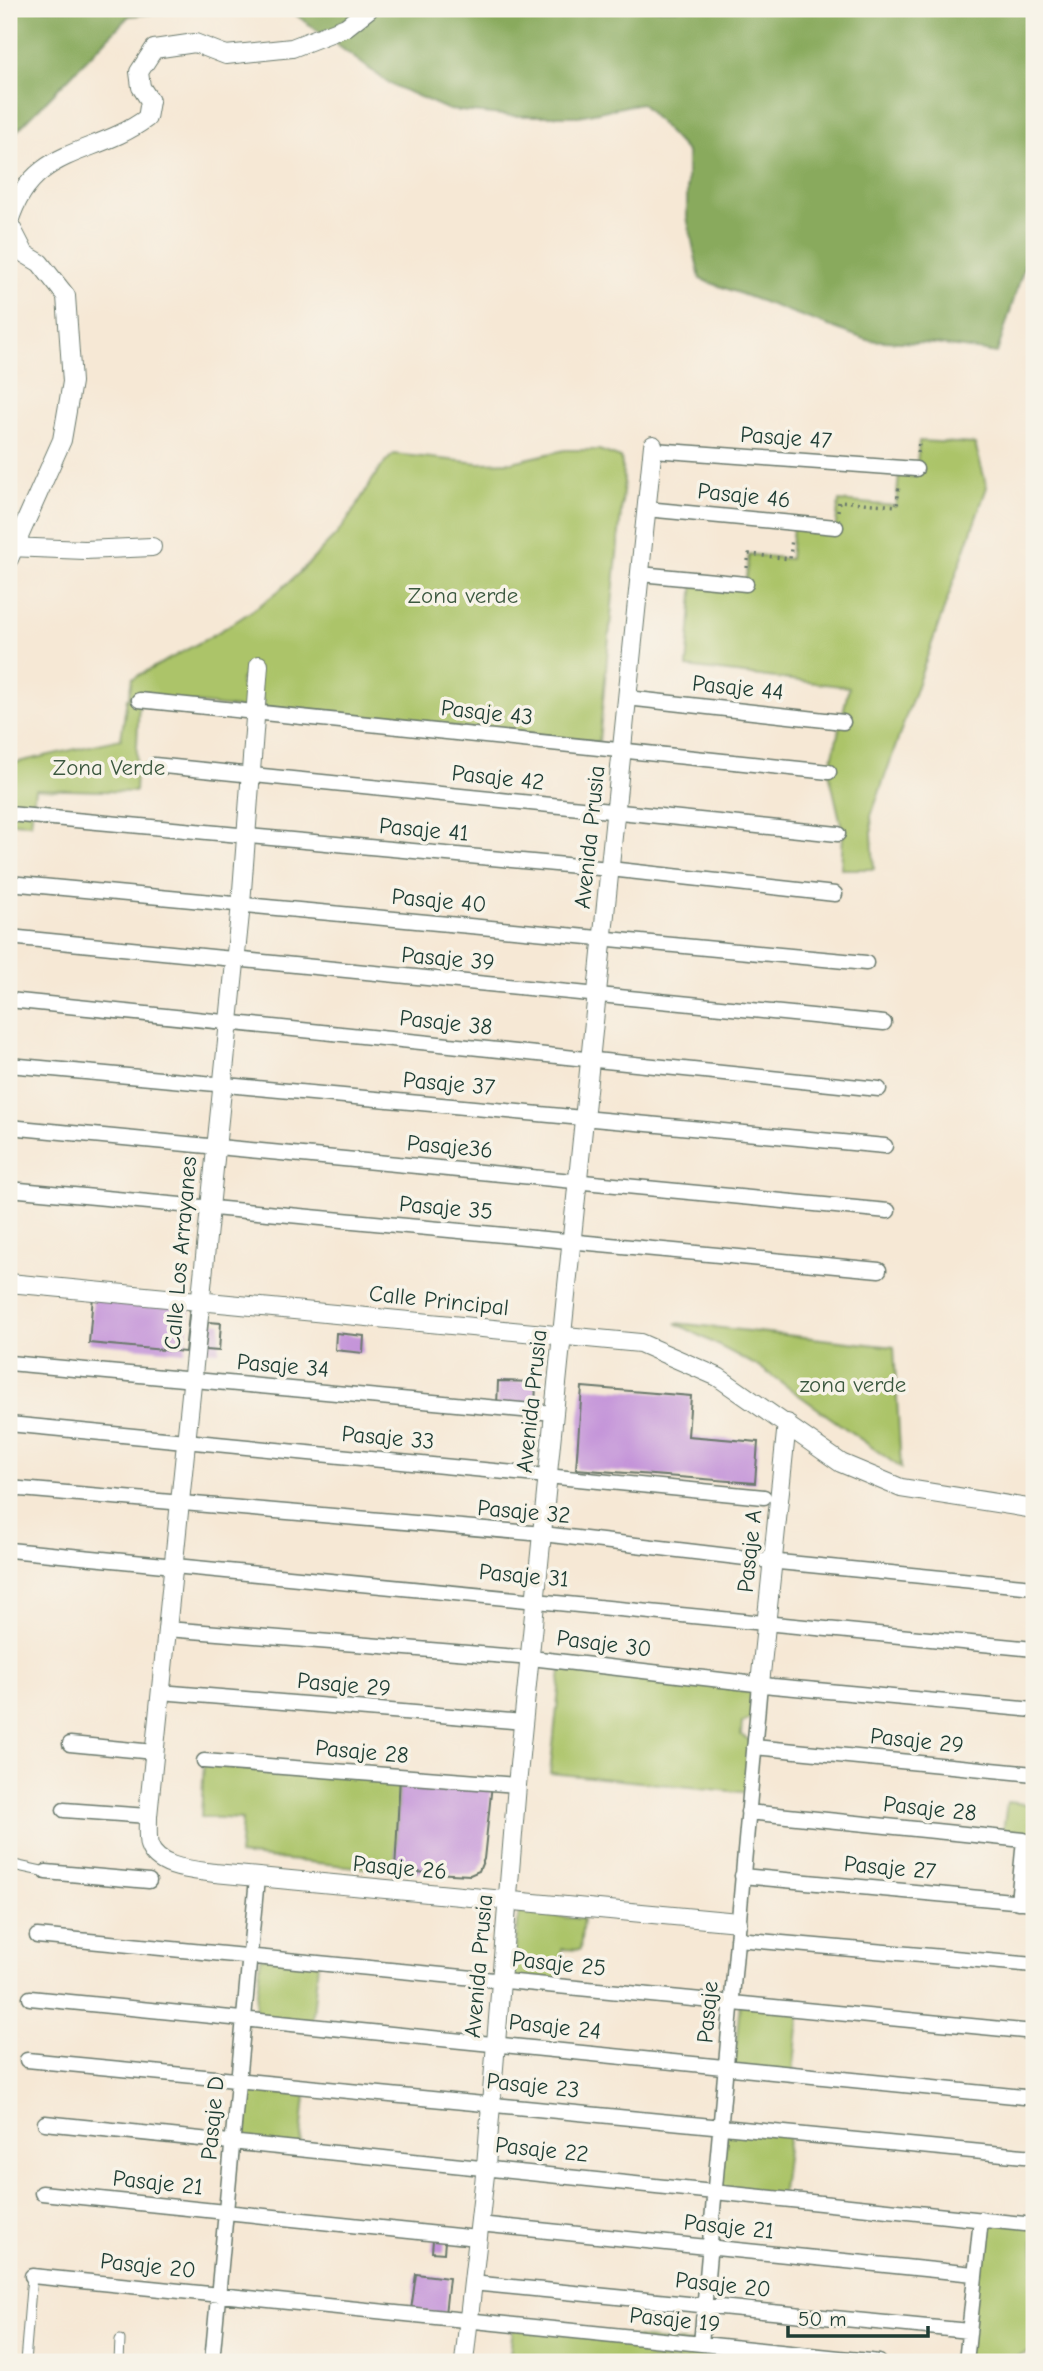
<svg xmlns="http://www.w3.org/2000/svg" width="1043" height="2371" viewBox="0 0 1043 2371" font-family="'Comic Neue',sans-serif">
<rect width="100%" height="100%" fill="#f7f3e8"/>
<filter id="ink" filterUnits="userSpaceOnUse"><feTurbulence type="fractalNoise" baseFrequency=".0143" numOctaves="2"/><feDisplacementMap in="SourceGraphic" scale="14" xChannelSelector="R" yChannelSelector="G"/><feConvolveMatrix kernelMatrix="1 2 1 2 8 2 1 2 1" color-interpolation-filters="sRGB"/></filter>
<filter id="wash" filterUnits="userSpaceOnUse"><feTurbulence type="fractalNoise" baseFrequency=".00686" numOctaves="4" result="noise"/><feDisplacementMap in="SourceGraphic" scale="28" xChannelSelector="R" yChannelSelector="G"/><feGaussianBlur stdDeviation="1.57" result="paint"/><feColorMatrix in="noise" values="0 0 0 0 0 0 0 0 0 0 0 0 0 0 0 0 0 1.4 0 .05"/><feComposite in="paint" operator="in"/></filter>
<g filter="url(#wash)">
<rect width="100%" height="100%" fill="#f6e8d5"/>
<path fill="#acc469" stroke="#66804e" stroke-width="2" d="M919,441L975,444L987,487L871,816L874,869H841L843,833L829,772L849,687L687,667L694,580L745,584L749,554L790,559L793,527L835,531L839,501L896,506L899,474L916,475Z
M565,450H599L621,458L624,481L599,742L265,708L251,665L248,676L241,679V685L249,687L248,709L129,696L132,679C183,651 237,626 282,588C301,573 318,553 335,536C356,514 373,470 394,454L479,463L512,462Z
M127,698L139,700L135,792L35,789L31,823L9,822V764L121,739Z
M676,1323L894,1347L901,1468L761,1368Z
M562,1661L760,1684L754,1717L742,1723L741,1735L751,1741L750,1793L550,1773Z
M204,1761L400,1776L395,1871L239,1855L242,1819L201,1817Z
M1007,1802L1034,1805V1867L1021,1866L1024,1840L1002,1838Z
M519,1913L583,1919L580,1950L562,1949L560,1986L512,1981Z
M261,1957L318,1963L312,2025L254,2020Z
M740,2003L800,2009L793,2073L734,2067Z
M251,2081L306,2086L300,2148L244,2142Z
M727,2127L789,2133L781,2198L720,2191Z
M981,2219L1034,2225V2350L1005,2362H966Z
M513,2327L902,2362H509Z"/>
<path fill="#89aa5d" stroke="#547448" stroke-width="2" d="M9,9H193L129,16L9,139Z
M288,9H1034V235L997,353L935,344L867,340L700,279L687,217V152L641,103L579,116H514L449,110L390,84Z"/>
<g id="blocks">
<path fill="#c494d9" d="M93,1296L190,1305L185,1352L89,1343Z
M208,1322L221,1323L219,1351L205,1350Z
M336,1333L364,1336L363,1353L335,1350Z
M498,1381L536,1382L535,1408L497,1406Z
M582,1387L691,1396L688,1436L758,1442L755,1483L576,1469Z
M400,1776L492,1784L484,1859L479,1871L470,1875L395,1871Z
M433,2240L445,2241L444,2253L432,2252Z
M416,2274L449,2278L445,2314L411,2310Z"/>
</g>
</g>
<g filter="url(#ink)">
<use href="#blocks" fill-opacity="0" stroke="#6a796c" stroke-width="2"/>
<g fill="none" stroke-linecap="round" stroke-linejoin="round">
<g stroke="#6a796c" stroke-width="11">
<path id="service" d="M9,1864L46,1872
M25,2362L32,2276
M119,2362L120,2340"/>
</g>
<g stroke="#6a796c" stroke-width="17">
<path id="pedestrian" d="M653,450L916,469
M646,509L836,527
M640,574L746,584
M627,698L843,722
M139,700L829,772
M154,765L838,834
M9,814L610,869L835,894
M9,883L866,963
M9,937L884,1023
M9,1000L879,1089
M9,1065L885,1146
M9,1127L888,1211
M9,1189L879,1270
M9,1363L554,1413
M9,1424L764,1497
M9,1488L543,1534L779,1562L1034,1587
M9,1550L1034,1649
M167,1629L531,1658L773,1686L1034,1710
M160,1692L524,1722
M70,1744L154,1752
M754,1747L1034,1774
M204,1761L517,1785
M64,1810L148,1816
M748,1812L1024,1840L1018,1902
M46,1872L149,1881
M742,1876L1034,1903
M37,1936L1034,2032
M737,1939L1034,1965
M30,1998L1034,2098
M27,2060L1034,2157
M45,2123L1034,2225
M42,2193L477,2238
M479,2224L974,2274
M32,2276L879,2362
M472,2283L969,2331
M701,2344L760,1684
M212,2362L257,1878
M966,2362L981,2219"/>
</g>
<g stroke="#6a796c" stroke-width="20">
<path id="minor" d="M9,222C32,145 95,157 147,118L150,101L141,87L139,72L154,49L195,43L226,55L292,48L346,27L369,9
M9,223L25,254L40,263L66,296L72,382L62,440L9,559
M9,547L85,550L152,547
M259,665L241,904L148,1816C148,1825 147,1837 149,1845C157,1869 194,1870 215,1873L738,1922
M9,1283L640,1343L718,1377L841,1463L901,1488L1034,1509
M760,1684L787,1423
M464,2362L486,2166L517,1785L554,1413L653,445"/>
</g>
<path stroke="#6a796c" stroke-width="3.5" stroke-dasharray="2 5" stroke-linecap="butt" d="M918,453L919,441
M838,511L839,501L897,506L899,484
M747,568L749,554L790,559L792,538"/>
<use href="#service" stroke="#fff" stroke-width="9"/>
<use href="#pedestrian" stroke="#fff" stroke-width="14"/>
<use href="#minor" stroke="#fff" stroke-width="18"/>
</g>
</g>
<g text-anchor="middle" stroke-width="7" stroke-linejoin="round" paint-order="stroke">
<g font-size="23" fill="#1f3d34" stroke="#f7f3e8">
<text transform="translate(786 437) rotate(4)" y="8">Pasaje 47</text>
<text transform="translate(744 495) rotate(6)" y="8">Pasaje 46</text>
<text transform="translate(738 687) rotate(6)" y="8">Pasaje 44</text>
<text transform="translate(487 712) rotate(6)" y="8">Pasaje 43</text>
<text transform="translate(498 777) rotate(6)" y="8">Pasaje 42</text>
<text transform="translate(424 829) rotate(5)" y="8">Pasaje 41</text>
<text transform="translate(589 837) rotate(-84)" y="8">Avenida Prusia</text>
<text transform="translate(439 900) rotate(5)" y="8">Pasaje 40</text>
<text transform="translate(448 958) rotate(5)" y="8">Pasaje 39</text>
<text transform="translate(446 1022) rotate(6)" y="8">Pasaje 38</text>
<text transform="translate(449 1083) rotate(5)" y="8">Pasaje 37</text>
<text transform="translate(450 1146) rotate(5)" y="8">Pasaje36</text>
<text transform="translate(446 1207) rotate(5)" y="8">Pasaje 35</text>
<text transform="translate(180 1253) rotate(-85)" y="8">Calle Los Arrayanes</text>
<text transform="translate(439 1300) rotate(6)" y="8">Calle Principal</text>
<text transform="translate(283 1365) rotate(5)" y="8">Pasaje 34</text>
<text transform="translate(531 1401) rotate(-84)" y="8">Avenida Prusia</text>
<text transform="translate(388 1437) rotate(5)" y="8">Pasaje 33</text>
<text transform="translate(524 1511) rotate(5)" y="8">Pasaje 32</text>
<text transform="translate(749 1551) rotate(-84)" y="8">Pasaje A</text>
<text transform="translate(524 1575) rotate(5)" y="8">Pasaje 31</text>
<text transform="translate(604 1643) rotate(7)" y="8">Pasaje 30</text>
<text transform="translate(344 1684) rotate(5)" y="8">Pasaje 29</text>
<text transform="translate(917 1740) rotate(6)" y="8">Pasaje 29</text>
<text transform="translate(362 1751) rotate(5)" y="8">Pasaje 28</text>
<text transform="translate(930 1808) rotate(6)" y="8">Pasaje 28</text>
<text transform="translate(400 1867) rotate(5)" y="8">Pasaje 26</text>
<text transform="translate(890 1867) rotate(5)" y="8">Pasaje 27</text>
<text transform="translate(559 1963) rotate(6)" y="8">Pasaje 25</text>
<text transform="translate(478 1966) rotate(-85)" y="8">Avenida Prusia</text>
<text transform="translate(707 2012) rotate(-85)" y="8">Pasaje</text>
<text transform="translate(555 2026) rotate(6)" y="8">Pasaje 24</text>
<text transform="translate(533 2085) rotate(6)" y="8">Pasaje 23</text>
<text transform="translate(212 2118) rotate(-85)" y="8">Pasaje D</text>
<text transform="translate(542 2149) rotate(6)" y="8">Pasaje 22</text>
<text transform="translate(158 2182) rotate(6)" y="8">Pasaje 21</text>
<text transform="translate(729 2226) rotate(6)" y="8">Pasaje 21</text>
<text transform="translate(148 2265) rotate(6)" y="8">Pasaje 20</text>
<text transform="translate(723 2284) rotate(6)" y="8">Pasaje 20</text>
<text transform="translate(675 2319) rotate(6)" y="8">Pasaje 19</text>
</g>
<g font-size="23" fill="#3b583f" stroke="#f7f3e8">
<text x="463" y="603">Zona verde</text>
<text x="109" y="775">Zona Verde</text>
<text x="853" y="1392">zona verde</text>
</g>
</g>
<rect width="1043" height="2371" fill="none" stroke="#f7f3e8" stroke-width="35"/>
<path d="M788 2326v10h140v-10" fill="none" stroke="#1f3d34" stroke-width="3.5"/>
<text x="798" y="2326" font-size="21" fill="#1f3d34" stroke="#f7f3e8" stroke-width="5" paint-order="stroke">50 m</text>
</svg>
